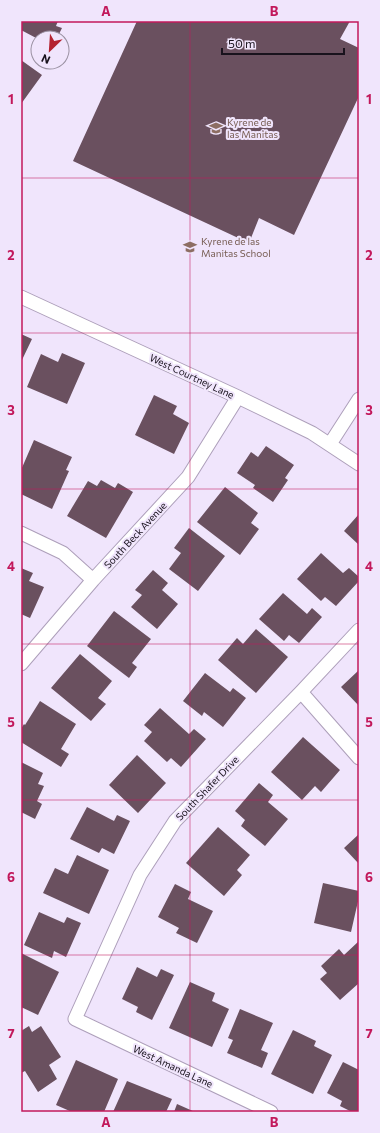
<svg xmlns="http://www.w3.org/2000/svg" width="380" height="1133" viewBox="0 0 380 1133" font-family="Commissioner,sans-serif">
<rect width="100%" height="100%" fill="#f0e5fc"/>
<path fill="#6a505f" d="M21,21H58L56,26L62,28L57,38L38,39L21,30Z
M137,21H350L340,39L359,48V96L294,235L259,218L249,243L73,161Z
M21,60L42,75L21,104Z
M21,334L32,339L21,362Z
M62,353L85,363L67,404L27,387L41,354L58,362Z
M154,395L177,406L173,414L189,423L174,454L135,435Z
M34,440L72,457L66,470L69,471L52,509L21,494V470Z
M266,446L294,465L285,478L288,480L273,502L253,488L255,485L237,473L251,452L258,457Z
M101,480L115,488L118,483L133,492L106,538L67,516L88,481L97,486Z
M225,487L258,513L251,523L259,529L240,555L197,522Z
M359,514V545L344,531Z
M189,528L225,556L198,591L169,569L181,553L174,548Z
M321,553L343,573L349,568L359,577V581L336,606L325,597L321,601L297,579Z
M21,568L33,573L29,581L44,587L30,618L21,614Z
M153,570L168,583L162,590L178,604L157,629L131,607L142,595L135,590Z
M283,593L307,614L312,608L322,617L299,643L289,635L284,641L259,619Z
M114,611L151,639L132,663L137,667L129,678L87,646Z
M256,629L288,657L256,693L218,660L237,638L243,644Z
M80,654L112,681L98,698L106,704L91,721L51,688Z
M359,670V706L341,687Z
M205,673L230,692L233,688L246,698L223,727L204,712L202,716L183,701Z
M40,701L76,724L61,749L69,754L61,767L21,742V729L24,724L25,725Z
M160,708L189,734L194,729L206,739L181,767L171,758L167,762L144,741L152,732L144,725Z
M303,737L340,770L321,792L315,786L302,800L271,772Z
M137,755L166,783L138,813L109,785Z
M21,762L43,773L38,784L44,786L37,801L42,804L35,819L21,812Z
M259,783L273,795L268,802L288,819L265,846L241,826L245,820L235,811Z
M87,807L114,821L117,815L130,821L114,854L102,848L99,853L70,839Z
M218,827L250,855L237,870L242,875L224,896L186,863Z
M359,834V864L344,848Z
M77,855L109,870L89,914L43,893L55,868L68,874Z
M323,883L359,891V897L351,932L314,923Z
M175,884L191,892L188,899L213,911L197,943L176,933L179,928L158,917Z
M39,912L64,923L67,917L81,923L66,957L54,951L52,958L24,945Z
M359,941V983L340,1000L320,979L327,973L321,966L339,949L344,955Z
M21,953L59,972L38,1015L21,1007Z
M137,967L157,977L161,969L174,975L152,1020L136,1012L138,1007L122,999Z
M190,982L215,993L212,1001L229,1009L212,1047L169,1028Z
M240,1009L273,1023L261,1050L268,1053L262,1068L227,1053L233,1040L228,1038Z
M29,1026L32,1032L41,1026L61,1057L49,1065L57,1079L38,1092L25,1071L21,1073V1031Z
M293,1030L316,1041L314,1046L332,1055L313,1094L271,1074Z
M76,1060L118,1079L104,1112H72L56,1105Z
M343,1062L359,1070V1112H352L340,1106L342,1101L327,1093Z
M127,1081L172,1099L166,1112H113Z
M177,1104L195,1112H174Z"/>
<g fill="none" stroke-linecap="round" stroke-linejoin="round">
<g stroke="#ad9fba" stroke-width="15">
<path id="street" d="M21,297L238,397L312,433L359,464
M330,444L359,399
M21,533L63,553L93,580
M21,664L93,580L188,477L238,397
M301,692L359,758
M271,1112L75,1019L140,875L175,821L301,692L359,630"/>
</g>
<use href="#street" stroke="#fff" stroke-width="13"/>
</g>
<path fill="none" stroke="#c2185b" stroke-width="1" stroke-opacity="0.55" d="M190,21V1112M21,178H359M21,333H359M21,489H359M21,644H359M21,800H359M21,955H359"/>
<defs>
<g id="school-bare" transform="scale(1.08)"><path d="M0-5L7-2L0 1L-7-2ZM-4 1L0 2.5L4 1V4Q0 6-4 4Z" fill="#8d6e63" stroke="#f0e5fc" stroke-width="2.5" paint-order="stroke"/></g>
</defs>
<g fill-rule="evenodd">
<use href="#school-bare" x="216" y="128"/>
<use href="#school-bare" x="190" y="247"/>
</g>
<g text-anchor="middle" stroke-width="4" stroke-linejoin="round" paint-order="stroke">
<g font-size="10" fill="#785e54" stroke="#f0e5fc" text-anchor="start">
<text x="227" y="126">Kyrene de<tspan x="227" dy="12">las Manitas</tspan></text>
<text x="201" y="245">Kyrene de las<tspan x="201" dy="12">Manitas School</tspan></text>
</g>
<g font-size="10" fill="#18121c" stroke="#f0e5fc">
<text transform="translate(192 376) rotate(25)" y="4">West Courtney Lane</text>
<text transform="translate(135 535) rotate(-47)" y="4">South Beck Avenue</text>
<text transform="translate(207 788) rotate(-46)" y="4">South Shafer Drive</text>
<text transform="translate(173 1066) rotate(25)" y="4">West Amanda Lane</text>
</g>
</g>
<rect width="380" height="1133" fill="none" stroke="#f0e5fc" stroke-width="44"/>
<g transform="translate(50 50) rotate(205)"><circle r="19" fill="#f0e5fc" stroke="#9a91a2"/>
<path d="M0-3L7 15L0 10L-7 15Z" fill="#b42331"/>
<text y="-6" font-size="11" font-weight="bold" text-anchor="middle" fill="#18121c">N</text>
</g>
<path d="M222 48v6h122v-6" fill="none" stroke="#18121c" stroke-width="2"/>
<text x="228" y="48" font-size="12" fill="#18121c" stroke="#f0e5fc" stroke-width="3" paint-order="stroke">50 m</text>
<rect x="22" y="22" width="336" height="1089" fill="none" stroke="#c2185b" stroke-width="1.5"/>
<g font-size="13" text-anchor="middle" font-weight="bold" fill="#c2185b">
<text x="106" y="16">A</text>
<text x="274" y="16">B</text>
<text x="11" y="104">1</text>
<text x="369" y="104">1</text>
<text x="11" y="260">2</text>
<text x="369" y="260">2</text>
<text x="11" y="415">3</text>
<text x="369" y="415">3</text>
<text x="11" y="571">4</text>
<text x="369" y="571">4</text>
<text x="11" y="727">5</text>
<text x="369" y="727">5</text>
<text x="11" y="882">6</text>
<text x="369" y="882">6</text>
<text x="11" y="1038">7</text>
<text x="369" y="1038">7</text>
<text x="106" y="1127">A</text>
<text x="274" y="1127">B</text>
</g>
</svg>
